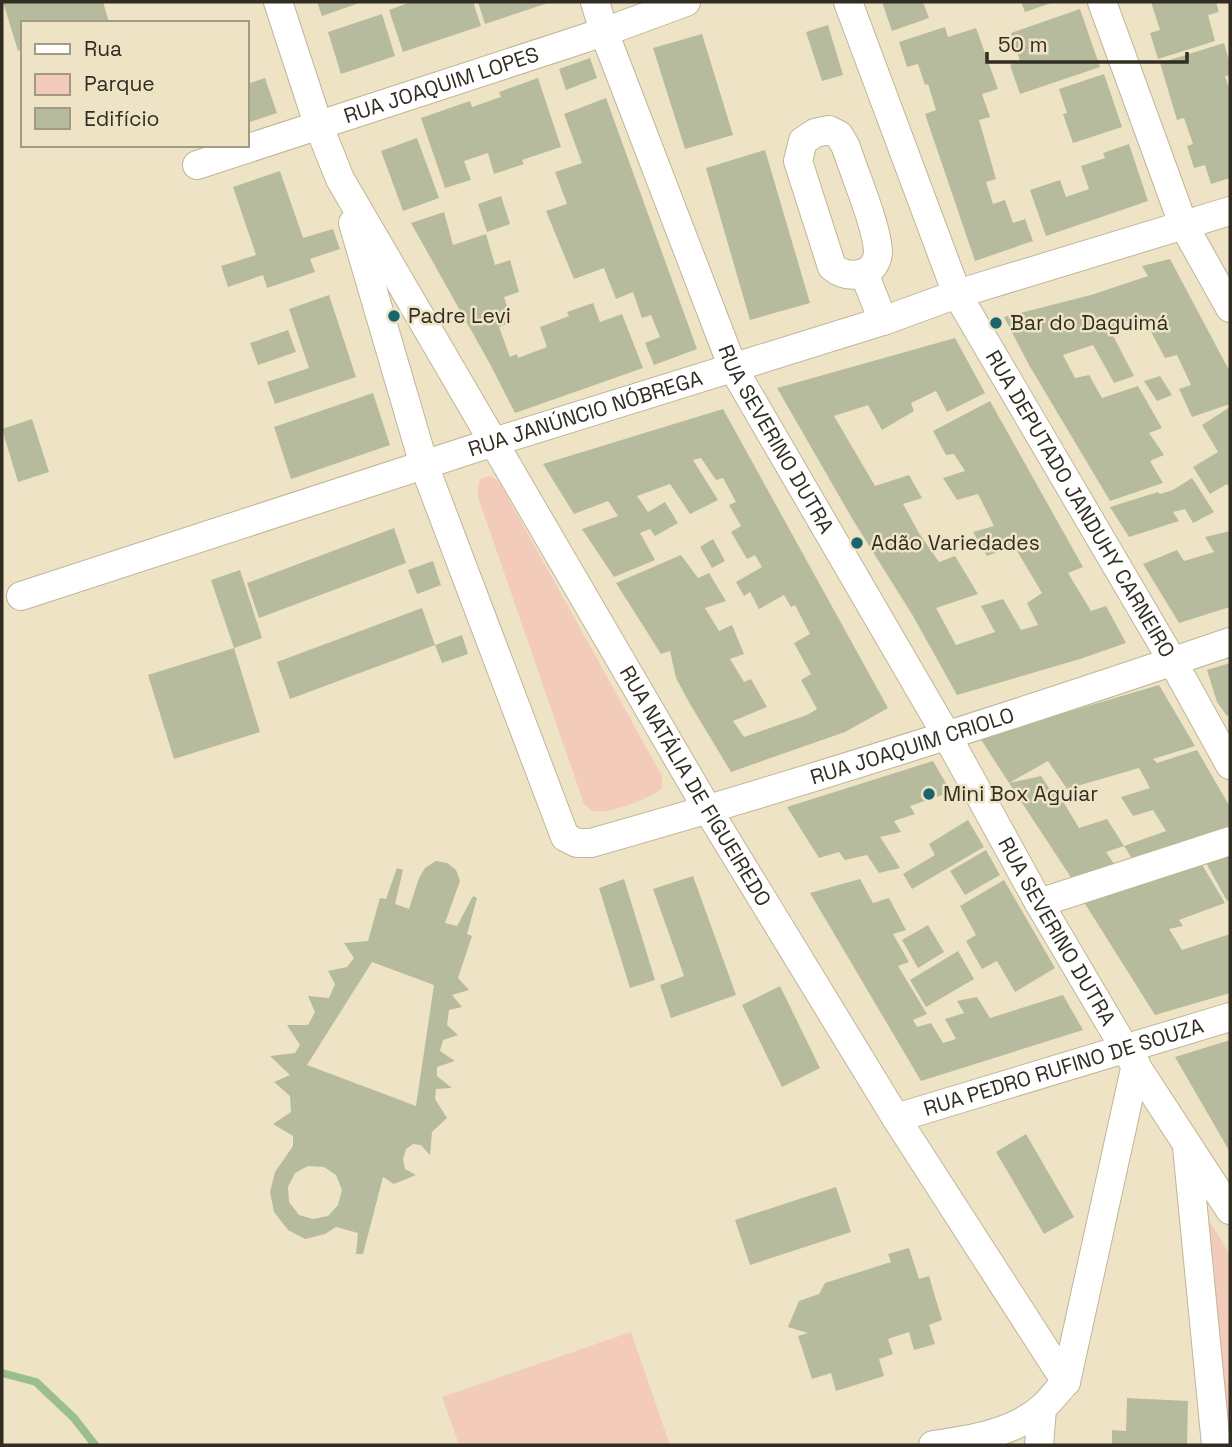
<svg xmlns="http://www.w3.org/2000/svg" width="1232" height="1447" viewBox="0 0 1232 1447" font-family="'Space Grotesk',sans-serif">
<rect width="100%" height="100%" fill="#eee4c5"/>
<path fill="#f2cbbb" d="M489,476L498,480L662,776V788C652,798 607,815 593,811C591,810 586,806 584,804L478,497V487L480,479Z
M1204,1212L1230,1255V1445H1225Z
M631,1332L670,1445H459L442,1397Z"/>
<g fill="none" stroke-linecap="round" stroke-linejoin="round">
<path stroke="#9abf8d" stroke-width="8" d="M2,1373L36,1382L74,1418L95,1445"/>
</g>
<path fill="#b6bb9d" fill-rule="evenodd" d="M3,2H103L109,22L23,23V49L18,51Z
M317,2H362L322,16Z
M411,2H473L481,26L403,52L389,10Z
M478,2H551L485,24Z
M882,2H923L929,18L892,31Z
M1021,2H1054L1025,12Z
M1151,2H1216L1219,12L1208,15L1215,41L1158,59L1150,33L1160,30Z
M1080,9L1100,67L1020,94L1010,65L1020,61L1011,33Z
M382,14L395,56L341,74L328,32Z
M828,25L843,75L822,81L806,32Z
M945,27L948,37L976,28L998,89L982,94L990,117L979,120L996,179L986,182L993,204L1005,200L1013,223L1025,219L1033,241L975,261L925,114L936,110L928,84L925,85L918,64L907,67L899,42Z
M702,34L733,135L685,149L653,48Z
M1224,43L1230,64V75L1225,76L1230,92V178L1211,184L1205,165L1194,168L1187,146L1193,144L1184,118L1177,120L1160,63Z
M590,58L597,78L566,90L559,69Z
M1104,74L1122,127L1073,143L1063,114L1067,113L1059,89Z
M265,78L277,113L247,123V84Z
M538,78L561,147L522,160L524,164L494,174L488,153L464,161L471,180L445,188L421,118L470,101L472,107L501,97L499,92Z
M606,98L697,349L654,365L645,343L660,337L651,315L642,318L633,292L616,299L604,268L574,279L546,211L567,204L555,172L582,163L564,114Z
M417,138L439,198L403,211L381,151Z
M1129,144L1148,201L1046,236L1030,190L1060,180L1066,197L1089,189L1081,166L1105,158L1103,153Z
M765,150L810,303L750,320L706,168Z
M280,171L303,238L333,229L340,249L310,259L315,272L267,288L263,275L228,287L221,266L256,255L233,187Z
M501,196L510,224L487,232L478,204Z
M444,212L453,245L486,234L495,265L510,260L519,292L504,297L512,322L499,327L510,357L517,354L518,358L547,347L540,327L569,316L567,312L593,303L600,322L622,314L643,368L515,413L490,364L411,223Z
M1170,259L1230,372V404L1192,417L1179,389L1191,385L1177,355L1165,358L1142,315L1109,328L1134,376L1114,383L1093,345L1063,355L1075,378L1089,375L1102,398L1138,386L1162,428L1149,433L1164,455L1150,461L1163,483L1110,501L1029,365L1004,317L1091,295L1148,276L1142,266Z
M329,295L356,377L275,404L267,382L309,368L289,309Z
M288,330L296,352L258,365L250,343Z
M955,338L985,393L947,412L936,391L911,403L914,411L882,430L868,405L834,416L875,486L909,475L922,498L903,504L919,533L939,562L955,556L978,594L936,608L956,645L995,632L981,606L1003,599L1021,630L1038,625L1027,603L1042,593L1014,546L987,556L973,532L994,526L978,494L957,500L943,478L965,471L954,454L946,455L933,431L990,401L1083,567L1068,573L1091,611L1106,606L1126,643L1080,659L957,695L913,616L853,520L777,388Z
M1160,376L1172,395L1157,401L1144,381Z
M373,393L390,445L291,479L274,427Z
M1230,407V490L1227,484L1210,494L1193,467L1218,452L1202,425Z
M723,409L888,708L845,732L731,772L690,704L676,678L670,651L661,654L616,583L681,555L698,578L709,573L726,601L705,608L719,631L732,625L744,654L730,659L744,682L751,679L767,707L733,721L744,737L807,715L817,709L801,680L811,674L794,643L810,634L795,605L791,607L784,595L759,609L750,592L744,596L736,582L762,567L755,555L747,559L731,532L741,526L729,505L736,502L723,478L716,480L701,458L693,460L718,500L690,514L670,484L637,496L648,512L665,502L678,523L655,536L650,529L640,533L655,560L614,577L582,529L618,516L608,501L574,514L543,464Z
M32,419L49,472L18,482L2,429Z
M1192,478L1214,512L1193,523L1185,509L1173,512L1179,521L1129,537L1110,507L1158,492L1160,494L1173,490Z
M394,528L406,563L259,618L247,583Z
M1230,531V607L1179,623L1143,564L1177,550L1184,561L1214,552L1205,537Z
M713,539L725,561L712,568L700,547Z
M433,561L441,585L417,594L408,570Z
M240,570L262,638L234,648L211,580Z
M422,608L435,645L290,699L277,662Z
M462,635L468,654L442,663L435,645Z
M234,648L260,732L174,759L148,675Z
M1230,663V714L1227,716L1217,702L1207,670Z
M1159,685L1195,746L1153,759L1157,763L1197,750L1230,807V835L1136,865L1124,846L1166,831L1153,810L1133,816L1121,797L1150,788L1139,768L1067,789L1048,761L1009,783L980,738Z
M933,761L951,792L910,806L915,814L894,821L901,832L880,837L900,868L879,873L867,855L845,860L839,852L819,858L787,807Z
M1041,776L1053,794L1058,793L1079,828L1107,819L1124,846L1106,852L1119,871L1076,885L1009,783Z
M968,820L984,847L912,889L903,874L935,855L929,844Z
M986,850L1000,875L965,895L950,871Z
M1230,852V900L1227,901L1205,861Z
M436,861L447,863L456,870L460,881L445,923L457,926L473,896L477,898L467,934L472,936L458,978L469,990L452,995L462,1007L449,1010L447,1025L458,1035L443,1040L440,1051L455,1061L437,1067V1076L452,1088L436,1089L435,1099L447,1118L432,1132L430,1155L421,1145L413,1144L406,1149L403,1159L405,1169L416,1175L394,1184L383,1177L363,1254H356L358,1233L336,1227L325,1234L305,1239L288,1230L274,1212L270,1192L275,1172L293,1146V1136L273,1124L291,1112L290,1096L274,1082L290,1075L270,1056L295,1053L300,1045L287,1025H308L315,1012L308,996L329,998L335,984L328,971L347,967L354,958L344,943L368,941L380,898L386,899L397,868L403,870L395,904L409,909L419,878L425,868ZM372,962L434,985L416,1106L307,1065ZM308,1166L324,1167L336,1175L342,1190L338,1205L328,1216L313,1219L299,1215L289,1202L288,1187L295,1173Z
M1201,863L1225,903L1179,920L1183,926L1169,929L1182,950L1230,934V993L1155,1015L1082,899Z
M693,876L736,995L671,1018L660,985L684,976L653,889Z
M624,879L655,980L630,988L599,888Z
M860,879L873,903L889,898L906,930L893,934L909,962L898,966L927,1014L913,1020L917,1027L931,1023L943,1043L956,1039L945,1019L964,1013L957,1001L977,997L990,1018L1063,995L1083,1030L921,1081L810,893Z
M1004,880L1055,968L1015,992L997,961L982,969L966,941L976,935L960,906Z
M928,925L944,952L918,968L902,940Z
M958,951L974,979L926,1007L910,980Z
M780,986L820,1068L782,1087L742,1005Z
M1230,1040V1152L1175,1057Z
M1026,1134L1074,1217L1044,1234L996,1152Z
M836,1187L851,1232L750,1265L735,1220Z
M909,1248L919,1279L929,1276L942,1320L929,1325L935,1344L914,1350L909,1332L888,1339L893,1354L879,1359L884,1376L836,1391L831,1373L812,1379L798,1336L808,1333L788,1327L799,1301L819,1294L825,1283L891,1262L888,1254Z
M1127,1398L1188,1401L1187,1445H1112V1430L1126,1431Z"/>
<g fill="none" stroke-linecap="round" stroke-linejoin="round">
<g stroke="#c0b598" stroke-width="30">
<g id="minor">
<path id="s1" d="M278,2L318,124L340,179L708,810L896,1118L1066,1382"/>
<path id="s2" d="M595,2L604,32L733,368L947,736L1039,903L1125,1049L1230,1210"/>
<path id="s3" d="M848,2L957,294L1173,662L1230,765"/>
<path d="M1102,2L1183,224L1230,308"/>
<path d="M829,130L839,135L846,147C854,173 878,228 878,253C877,262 872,270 863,273C851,277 841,274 832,267L798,161L803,141L815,133Z"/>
<path id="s4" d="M197,165L604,32L686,2"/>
<path id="s5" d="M353,223L424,465L565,837L577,843H591C806,782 1019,714 1230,642"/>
<path d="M864,273L883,321"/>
<path id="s6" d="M21,596L494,442L883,321L957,294L1230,211"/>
<path d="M1039,903L1230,841"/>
<path id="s7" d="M896,1118L1230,1017"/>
<path d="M1187,1147L1216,1445"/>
<path d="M933,1445C969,1440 1015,1433 1043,1407C1051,1400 1058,1390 1066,1382L1136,1064"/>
<path d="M1039,1445L1042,1409"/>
</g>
</g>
<use href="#minor" stroke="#fff" stroke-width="28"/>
</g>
<g fill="#19656f" stroke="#eee4c5" stroke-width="2.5">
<circle cx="394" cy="316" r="7"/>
<circle cx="996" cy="323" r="7"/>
<circle cx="857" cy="543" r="7"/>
<circle cx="929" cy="794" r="7"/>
</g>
<g text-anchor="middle" stroke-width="5" stroke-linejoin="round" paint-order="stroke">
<g font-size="21" fill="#312d22" stroke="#eee4c5">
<text dy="7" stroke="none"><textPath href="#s4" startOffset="257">RUA JOAQUIM LOPES</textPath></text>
<text dy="7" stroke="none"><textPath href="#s6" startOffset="593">RUA JANÚNCIO NÓBREGA</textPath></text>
<text dy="7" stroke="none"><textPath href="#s2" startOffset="474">RUA SEVERINO DUTRA</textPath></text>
<text dy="7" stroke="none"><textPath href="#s3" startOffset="555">RUA DEPUTADO JANDUHY CARNEIRO</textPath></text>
<text dy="7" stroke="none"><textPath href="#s5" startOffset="1013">RUA JOAQUIM CRIOLO</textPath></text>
<text dy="7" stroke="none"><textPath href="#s1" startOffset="891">RUA NATÁLIA DE FIGUEIREDO</textPath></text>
<text dy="7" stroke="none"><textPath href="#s2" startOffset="1041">RUA SEVERINO DUTRA</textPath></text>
<text dy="7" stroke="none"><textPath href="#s7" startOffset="175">RUA PEDRO RUFINO DE SOUZA</textPath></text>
</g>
<g font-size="21" fill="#312d22" stroke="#eee4c5" text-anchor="start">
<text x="408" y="323">Padre Levi</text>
<text x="1010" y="330">Bar do Daguimá</text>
<text x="871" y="550">Adão Variedades</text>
<text x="943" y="801">Mini Box Aguiar</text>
</g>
</g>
<rect width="1232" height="1447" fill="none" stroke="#312d22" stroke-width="7"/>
<rect x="21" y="21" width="228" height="126" fill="#eee4c5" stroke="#a29b84" stroke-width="2"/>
<rect x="35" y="44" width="35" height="10" fill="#ffffff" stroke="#a29b84" stroke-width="2"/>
<text x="84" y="56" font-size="21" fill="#312d22">Rua</text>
<rect x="35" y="74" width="35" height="21" fill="#f2cbbb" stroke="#a29b84" stroke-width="2"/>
<text x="84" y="91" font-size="21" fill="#312d22">Parque</text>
<rect x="35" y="108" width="35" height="21" fill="#b6bb9d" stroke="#a29b84" stroke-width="2"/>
<text x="84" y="126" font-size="21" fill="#312d22">Edifício</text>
<path d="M987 52v10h200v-10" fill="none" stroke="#312d22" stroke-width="3.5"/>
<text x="998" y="52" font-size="21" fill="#312d22" stroke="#eee4c5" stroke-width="5" paint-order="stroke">50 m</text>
</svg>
